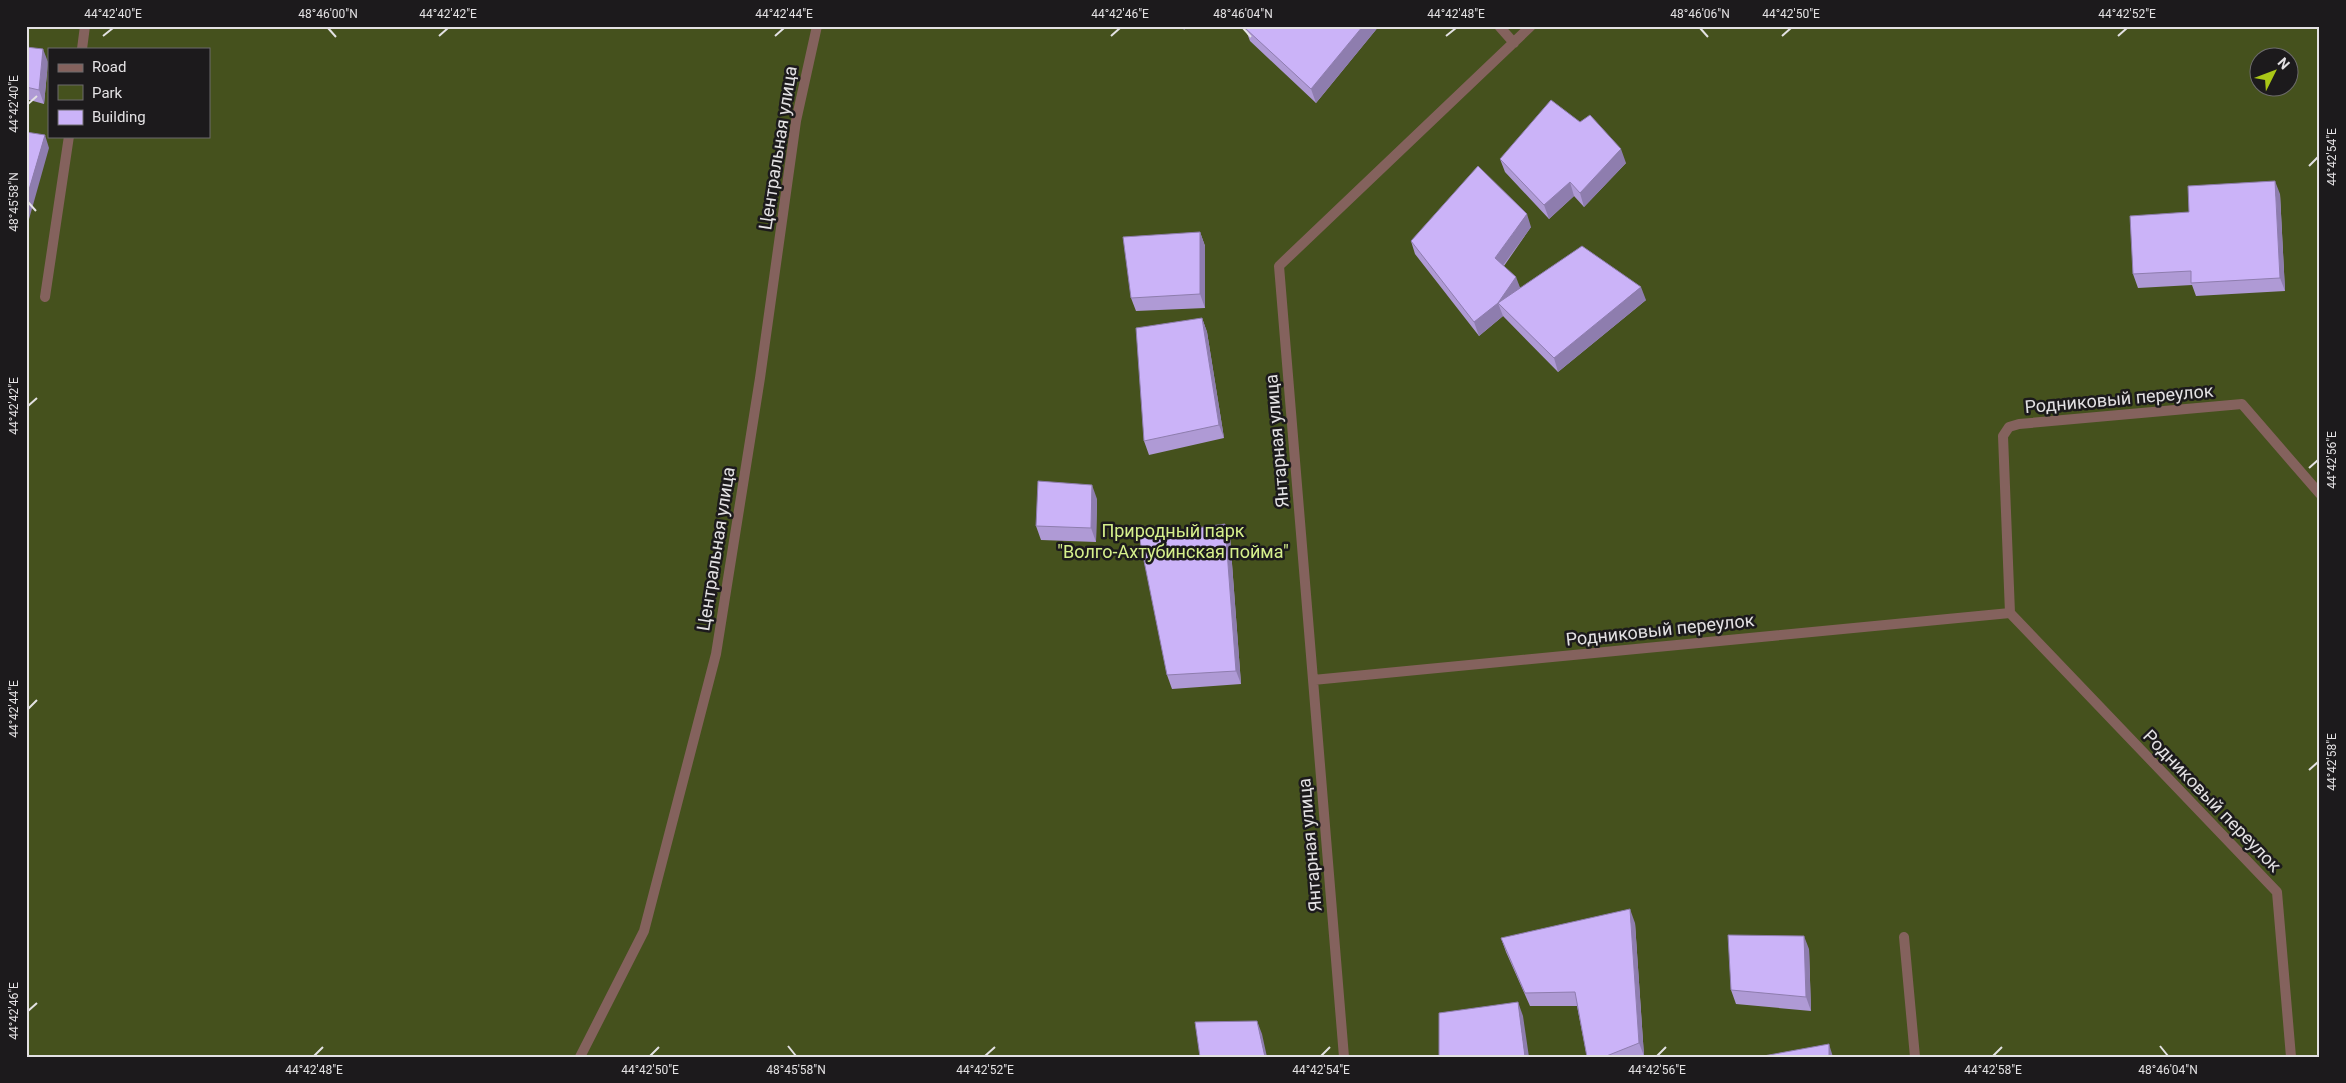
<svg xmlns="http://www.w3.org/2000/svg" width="2346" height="1083" viewBox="0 0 2346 1083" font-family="Roboto,sans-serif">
<rect width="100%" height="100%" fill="#252325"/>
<path fill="#45511d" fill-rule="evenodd" d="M26,26H2320V1057H26ZM49,49H209V136H49ZM2258,58H2288V88H2258Z"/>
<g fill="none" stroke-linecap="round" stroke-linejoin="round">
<path stroke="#84625d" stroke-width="10" d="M82,49L85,26
M45,297L69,136"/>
<path stroke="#84625d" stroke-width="10" d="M1499,26L1514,43
M1313,680L2010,613
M1904,937L1915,1057
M580,1057L644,931L716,654L760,378L796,121L817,26
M1344,1057L1279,266L1531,26
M2291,1057L2277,892L2010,613L2003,436L2009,427L2019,424L2242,404L2320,494"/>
</g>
<path fill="#af9ad5" d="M1246,26H1379L1316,103L1250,41L1245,28Z
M26,47L48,62L44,104L26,99Z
M1500,159L1626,163L1584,207L1574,196L1549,219L1505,172Z
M2280,194L2285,291L2196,296L2192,285L2138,288L2133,274Z
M1531,227L1504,266L1520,288L1646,300L1558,372L1503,316L1479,336L1415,254L1411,241Z
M1200,232L1205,246V308L1136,311L1131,298Z
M1202,318L1207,332L1224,438L1149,455L1144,441Z
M1097,499L1096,542L1041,540L1036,526Z
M1225,524L1230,537L1241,684L1172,689L1167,675Z
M1635,923L1644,1056L1587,1057L1577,1006H1530L1506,952L1501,938Z
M1809,949L1811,1011L1736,1004L1731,990Z"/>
<path fill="#8e7dae" d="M1182,26H1188L1184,30Z
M1363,26H1379L1316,103L1311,89Z
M43,49L48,62L44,104L39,90Z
M45,135L49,148L26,230V200Z
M1621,149L1626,163L1584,207L1580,193Z
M2275,181L2280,194L2285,291L2280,278Z
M1570,182L1574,196L1549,219L1544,205Z
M1527,214L1531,227L1499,271L1495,258Z
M1200,232L1205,246V308L1200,294Z
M1516,277L1521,290L1498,303L1503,316L1479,336L1474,322Z
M1641,287L1646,300L1558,372L1554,358Z
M1202,318L1207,332L1224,438L1219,425Z
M1092,485L1097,499L1096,542L1091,528Z
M1225,524L1230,537L1241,684L1236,671Z
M1630,909L1635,923L1644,1056L1639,1043Z
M1804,936L1809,949L1811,1011L1806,997Z
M1518,1002L1523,1016L1529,1057H1525Z
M1257,1021L1262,1034L1267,1057H1265Z
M1829,1044L1833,1057H1829Z"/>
<path fill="#cbb3f8" stroke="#8e7dae" d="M1246,26H1363L1311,89L1245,28Z
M26,47L43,49L39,90L26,87Z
M1551,100L1580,122L1590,115L1621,149L1580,193L1570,182L1544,205L1500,159Z
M26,132L45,135L26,200Z
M1478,166L1527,214L1495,258L1516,277L1498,303L1474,322L1411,241Z
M2275,181L2280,278L2191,283V271L2133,274L2130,216L2189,212L2188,186Z
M1200,232V294L1131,298L1123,237Z
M1582,246L1641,287L1554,358L1498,303Z
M1202,318L1219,425L1144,441L1136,328Z
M1038,481L1092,485L1091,528L1036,526Z
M1225,524L1236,671L1167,675L1139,536Z
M1630,909L1639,1043L1604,1057H1587L1575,992L1525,993L1501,938Z
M1728,935L1804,936L1806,997L1731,990Z
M1518,1002L1525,1057H1439V1013Z
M1257,1021L1265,1057H1200L1195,1022Z
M1829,1044V1057H1758Z"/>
<path fill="none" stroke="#e3e1e3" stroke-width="2" d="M328,28L336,37M1243,28L1251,37M1700,28L1708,37M103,36L113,28M439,36L448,28M775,36L784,28M1111,36L1120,28M1446,36L1456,28M1782,36L1791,28M2118,36L2127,28M28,104L37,96M2309,166L2318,157M28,202L36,211M28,406L37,398M2309,468L2318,460M28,709L37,700M2309,770L2318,762M28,1011L37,1003M788,1046L796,1056M2160,1046L2168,1056M314,1056L323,1047M650,1056L659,1047M985,1056L995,1047M1321,1056L1330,1047M1657,1056L1666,1047M1993,1056L2002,1047"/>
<g text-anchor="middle" stroke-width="5" stroke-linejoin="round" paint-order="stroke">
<g font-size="18" fill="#e3e1e3" stroke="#1c1a1c">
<text transform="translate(778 148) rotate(-81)" y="6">Центральная улица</text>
<text transform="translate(2119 399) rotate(-5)" y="6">Родниковый переулок</text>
<text transform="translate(1277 441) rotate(-95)" y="6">Янтарная улица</text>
<text transform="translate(716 549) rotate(-81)" y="6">Центральная улица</text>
<text transform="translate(1660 630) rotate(-6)" y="6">Родниковый переулок</text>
<text transform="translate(2212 801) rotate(46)" y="6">Родниковый переулок</text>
<text transform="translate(1310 845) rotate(-95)" y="6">Янтарная улица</text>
</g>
<g font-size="18" fill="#d6f08c" stroke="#1c1a1c">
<text x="1173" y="537">Природный парк<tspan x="1173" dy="21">"Волго-Ахтубинская пойма"</tspan></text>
</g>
</g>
<rect width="2346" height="1083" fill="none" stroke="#1c1a1c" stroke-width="55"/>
<rect x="48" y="48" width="162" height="90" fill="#1c1a1c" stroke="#6c6a6c"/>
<rect x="58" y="64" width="25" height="8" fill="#84625d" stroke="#6c6a6c"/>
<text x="92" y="72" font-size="15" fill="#e3e1e3">Road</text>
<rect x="58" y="85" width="25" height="15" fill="#45511d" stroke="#6c6a6c"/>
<text x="92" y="98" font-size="15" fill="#e3e1e3">Park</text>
<rect x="58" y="110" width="25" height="15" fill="#cbb3f8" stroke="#6c6a6c"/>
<text x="92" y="122" font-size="15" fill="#e3e1e3">Building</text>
<g transform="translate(2274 72) rotate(48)"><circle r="24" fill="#1c1a1c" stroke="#6c6a6c"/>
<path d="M0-4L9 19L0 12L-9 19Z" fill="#aac717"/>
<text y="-8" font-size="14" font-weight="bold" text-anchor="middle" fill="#e3e1e3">N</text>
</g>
<rect x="28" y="28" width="2290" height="1028" fill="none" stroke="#e3e1e3" stroke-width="2"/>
<g font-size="12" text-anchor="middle" fill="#e3e1e3">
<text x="113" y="18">44°42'40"E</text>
<text x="328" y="18">48°46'00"N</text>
<text x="448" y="18">44°42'42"E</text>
<text x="784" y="18">44°42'44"E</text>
<text x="1120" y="18">44°42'46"E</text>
<text x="1243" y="18">48°46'04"N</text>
<text x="1456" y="18">44°42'48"E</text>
<text x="1700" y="18">48°46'06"N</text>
<text x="1791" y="18">44°42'50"E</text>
<text x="2127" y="18">44°42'52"E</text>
<text transform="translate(14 104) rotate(-90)" y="4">44°42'40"E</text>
<text transform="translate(2332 157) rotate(-90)" y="4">44°42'54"E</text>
<text transform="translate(14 202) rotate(-90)" y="4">48°45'58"N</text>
<text transform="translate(14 406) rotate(-90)" y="4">44°42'42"E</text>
<text transform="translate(2332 460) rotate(-90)" y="4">44°42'56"E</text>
<text transform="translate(14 709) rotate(-90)" y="4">44°42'44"E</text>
<text transform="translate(2332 762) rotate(-90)" y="4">44°42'58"E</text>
<text transform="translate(14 1011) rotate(-90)" y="4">44°42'46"E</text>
<text x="314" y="1074">44°42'48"E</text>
<text x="650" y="1074">44°42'50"E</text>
<text x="796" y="1074">48°45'58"N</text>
<text x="985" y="1074">44°42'52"E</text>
<text x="1321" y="1074">44°42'54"E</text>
<text x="1657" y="1074">44°42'56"E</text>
<text x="1993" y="1074">44°42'58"E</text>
<text x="2168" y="1074">48°46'04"N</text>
</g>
</svg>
